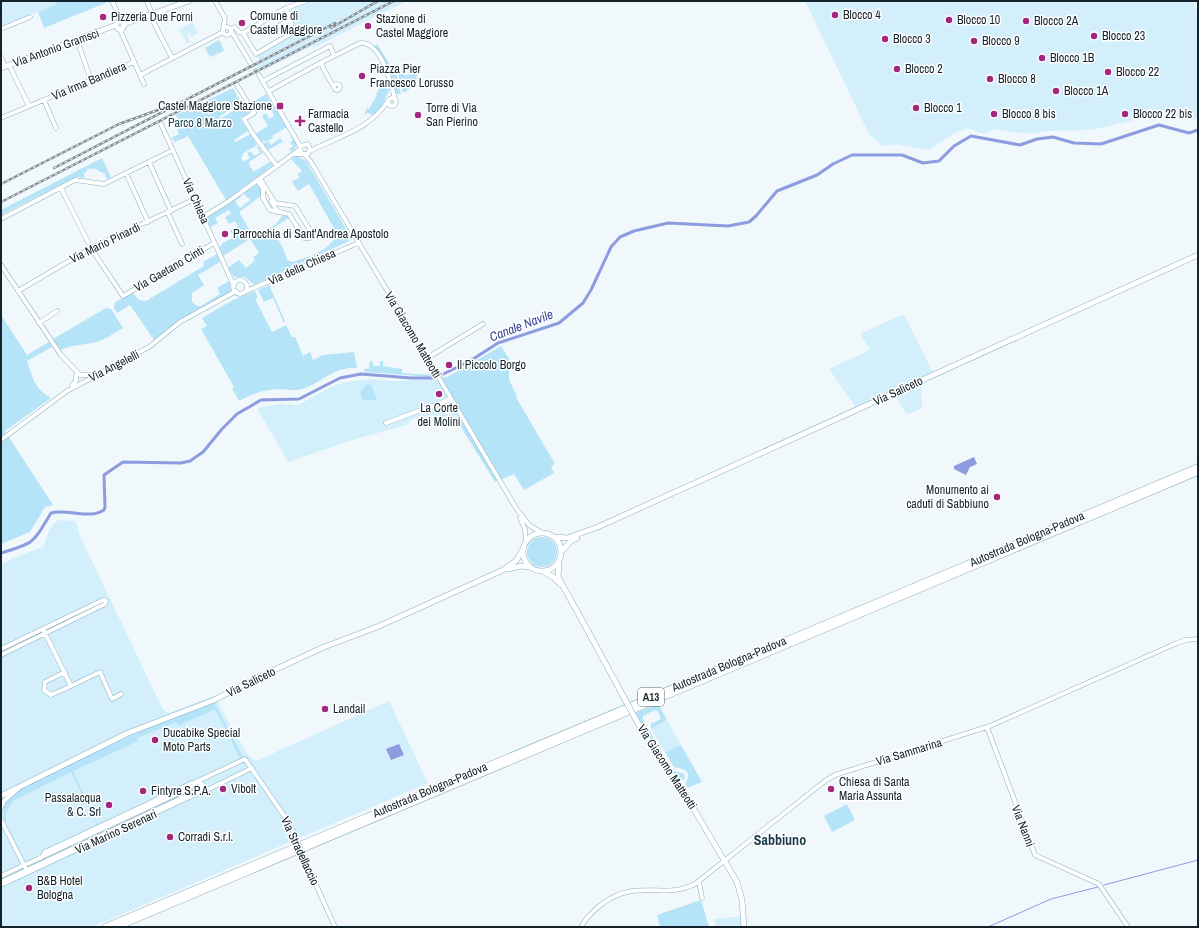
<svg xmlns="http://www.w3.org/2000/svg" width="1199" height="928" viewBox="0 0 1199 928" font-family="'Archivo Narrow',sans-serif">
<rect width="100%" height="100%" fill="#f1f8fc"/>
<path fill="#d3effc" d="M1,1H56L57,4L2,26Z
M312,1H407L313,48L312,46L260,72L255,64L259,61L257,56L293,34L294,18L290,8Z
M805,1H1193L1198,14V118L1192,120L1185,119L1157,111H1146L1134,120L1091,130L1047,131L1030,134L993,129L987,133H981L967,128L955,133L929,150L896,144L882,146L869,134Z
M192,22L198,33L191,37L189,34L187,35L190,42L187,44L179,29Z
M904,315L935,376L921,385L922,408L907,415L895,395L859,412L829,369L870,350L860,334L898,316Z
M372,379L392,381L438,379L459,412L456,419L441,426L433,416H419L412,419L407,425L359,438L288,462L257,408L279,404L298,405L331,387L345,382Z
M58,520L76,521L80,536L154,691L163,709L168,713L214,696L240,742L249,756L256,761L389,701L428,783L92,927H1V565L13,558L43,547L50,528Z
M667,720L681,745L665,752L651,729Z
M741,916L742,927H716L714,919Z"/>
<path fill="#b5e3f7" d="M56,1H108V2L44,28L38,12L57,4Z
M219,40L224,50L218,54L216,50L217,54L210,57L205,48Z
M377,44L397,76L401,94H395L388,69L374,48Z
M413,67L417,74C417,83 411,89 403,93L398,74L404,73L406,76L412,72L411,69Z
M387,79C394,92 385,92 384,104L373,115L367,113L364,116L367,108L369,109L377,95L376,94L384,81L387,82Z
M233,88L241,103L220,116L221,118L246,104L248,106L244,108L247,112L250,110L251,112L240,118L248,131L234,140L236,142L250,134L257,145L242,154L243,156L241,158L244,162L250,158L247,153L251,151L254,156L260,153L257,147L258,146L263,153L249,162L250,168H252L253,172L270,162L273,165L226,200L188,136L175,142L171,138L179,134L177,130L182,127L176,115Z
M266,94L287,127L272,136L273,138L268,141L271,145L280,138L283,142L292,136L297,144L295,149L291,152L289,149L293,146L290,142L293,140L291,137L268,150L263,144L269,140L261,142L255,134L268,126L262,116L266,113L269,119L274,116L271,108L267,110L266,108L270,106L269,104L259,109L255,101Z
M297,156L306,161L349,234V241L256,284H253L245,277H234L228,268L230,266L239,260L246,268L255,260L253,257L259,253L250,239L223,256L219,248L223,243L234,237L230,231L238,226L235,221L229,224L225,217L231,214L229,210L215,218L218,223L210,227L206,218L240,195L241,197L235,201L240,208L250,200L243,193L257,184L261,188V196L239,212L250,231L258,236L275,225L284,214L290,217L272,229L284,250L287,260L293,262C308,257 334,250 336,232L309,184L298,191L292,182L300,177L297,175L302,171L291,159Z
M102,158L111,177L107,179L105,176V174L93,168L92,170L89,168L84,174L85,178L76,177L1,215V210Z
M217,254L220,262L198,275L204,285L192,293V302L197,306H201L220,294L217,288L229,281L231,289L229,293L174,324L160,336L154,340L130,305L117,313L114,308L115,302L133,293L139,300L146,301L204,266L203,262Z
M269,285L285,321L282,323L283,321L273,298L264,302L258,290Z
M255,291L258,298L255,299L272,332L286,325L292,337H295L303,356L310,352L313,360L323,355L354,352L357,368C336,366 322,382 305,388C297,392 286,389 277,389C263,390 251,394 239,401L232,388L234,387L201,329L207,326L202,318L233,300Z
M106,308L111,309L123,328C113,334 103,341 92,343C81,345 72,345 61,350L53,339Z
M1,315L27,355L49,342L52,347L27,361C33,379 34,388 51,398L5,431L53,505L45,507L30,532L1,544Z
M501,346L509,359V361H510C510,368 507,378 511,384C514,390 516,392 517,399L555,464L551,467L554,473L524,490L514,474L495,482L456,419L459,412L439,379L449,376Z
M370,361L373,362V366H380V361H383V366L402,369V373L434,375L432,377L365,372L364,369H369Z
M366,385H371L377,400H363L360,393Z
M527 552a15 15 0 1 1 30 0a15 15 0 1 1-30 0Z
M214,702L243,757L240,758L215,709L178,726L176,722L137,738L138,741L73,771L98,825H97L71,772L13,801L6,812V823C3,817 2,809 6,803C13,789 48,774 62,768C112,743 162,722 214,702Z
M658,704L667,720L651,729V724L661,719L658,711L655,710L643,716V719L672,770L684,774L685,778L681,781L675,776L635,713Z
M681,745L702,782L684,789C689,773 693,771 674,767L665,752Z
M847,804L855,820L832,832L824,816Z
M701,900L709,927H660L657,915Z"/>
<path fill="#8d9cdf" d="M974,457L977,464L970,467L966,475L954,469V466Z
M399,744L404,755L391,760L386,749Z"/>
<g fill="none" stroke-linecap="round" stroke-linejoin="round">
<path stroke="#8d9cdf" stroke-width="1" d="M1104,885L1198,860
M988,927L1051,899L1098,887"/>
<path stroke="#8d9cdf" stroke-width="3" d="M1,553C35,543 33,543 51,513C67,508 89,520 104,510L105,507L104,475L123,462L181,463L190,461L203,452L222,429L237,414L261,400L299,399L340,378L361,374L411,378H435L470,361L498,343L559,323L583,303L591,290L611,247L620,237L634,231L668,223L728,226L749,222L756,216L777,191L817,175L833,164L852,155H902L923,163L939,161L954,146L971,136L1020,145L1037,139L1053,137L1074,143L1101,144L1159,125L1189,133L1198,130"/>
<path stroke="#c5cdd2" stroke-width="4" stroke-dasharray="4 2" stroke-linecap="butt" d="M251,64L259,75"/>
<g stroke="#8aafbf" stroke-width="5">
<path id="minor" d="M112,1L122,22
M147,1L152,14
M215,1L225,18L223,29
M150,15L172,58
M223 31a4 4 0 1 1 8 0a4 4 0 1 1-8 0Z
M275,28L291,19L286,8
M1,29L30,17
M119,29L121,32L123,28
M121,32L144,84
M243,33L256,54L292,33L291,19
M77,40L91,80
M1,57L5,66
M251,64L230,29L235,27L239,32L243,33L286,8L306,1
M9,65L29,106
M140,75L223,32
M259,75L300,146
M265,80L330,46L334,55
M334 87a3 3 0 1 1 6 0a3 3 0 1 1-6 0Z
M237,85L254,113L244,119L253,134L277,166
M335,89L323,68L322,62L360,43C381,41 391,83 395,99
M271,90L322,62
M388 102a4 4 0 1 1 8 0a4 4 0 1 1-8 0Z
M44,100L56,128
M1,118L134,62
M161,124L234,286
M310,151C339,136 369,130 388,101
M294,154H308L310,149L308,144L301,146L300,151L302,153
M304,154L311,162L516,508L529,525L542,533
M149,162L171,211
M126,173L148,222
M259,179L261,180L275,203L295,206L311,232L310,238H304L289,214L270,210L263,198V188L259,183Z
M61,188L91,248L123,296L214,243
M271,201L278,212
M168,213L182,244
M203,217L229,201L300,149
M1,219L75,180L104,184L173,150
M1,265L61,355L80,375H91
M233 287a7 7 0 1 1 14 0a7 7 0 1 1-14 0Z
M18,291L91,248L195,199
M244,292L358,243
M39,323L57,311
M427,358L483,324
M72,385L76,381V375
M386,423L451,399
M1,440L67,391L149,347L180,322L236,291
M520,518L525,529L526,542
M44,631L71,686L100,672L112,699L121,694
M1,649L103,600L106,601L105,604L1,655
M65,672L45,682L44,690L51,695L71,686
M987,727L1035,855L1099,884L1128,927
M198,781L245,759L285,817L296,837
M203,792L252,768
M1,808L4,801L19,788
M1,820L25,867
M41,858L45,852L192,783
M304,858L335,927
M1,876L190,788L197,781L203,785L202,792L192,793L1,882
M699,882L702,898
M1,885L196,794
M581,927C586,918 594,910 602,904C637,878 663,900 695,884L825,781L835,775L990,726L1177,643L1186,640L1198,639"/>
</g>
<g stroke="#8aafbf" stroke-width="6">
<path id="major" d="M116 25a4 4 0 1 1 8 0a4 4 0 1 1-8 0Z
M124,24L189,1
M1,68L116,25
M523 552a19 19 0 1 1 38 0a19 19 0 1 1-38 0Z
M554,537L567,538L598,527L1198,255
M561,552L571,541L577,538
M559,564L558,577L583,622
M508,569L521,566L529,567
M544,572L553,577L560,584
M670,772L689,801L737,882L742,900L744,927
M1,796L128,733L214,700L259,677L324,647L377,627L503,570L516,561L523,549"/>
</g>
<g stroke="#8aafbf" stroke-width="7">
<path id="highway" d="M105,927L1198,467
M117,927L1198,472"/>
</g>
<use href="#minor" stroke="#fff" stroke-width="4"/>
<use href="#major" stroke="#fff" stroke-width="5"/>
<use href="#highway" stroke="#fff" stroke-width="6"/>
<g stroke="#818c91" stroke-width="2.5">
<path id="rail" d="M331,28L378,1
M54,168L335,23
M1,184L119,124L158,110
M1,202L394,1"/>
</g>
<use href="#rail" stroke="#fff" stroke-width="1" stroke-dasharray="3" stroke-linecap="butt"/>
<g stroke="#8aafbf" stroke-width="5" stroke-linecap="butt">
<path id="minor-bridge" d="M296,837L304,858"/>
</g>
<g stroke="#8aafbf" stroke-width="6" stroke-linecap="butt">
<path id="major-bridge" d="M583,622L640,727L670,772"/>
</g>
<use href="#minor-bridge" stroke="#fff" stroke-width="4"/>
<use href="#major-bridge" stroke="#fff" stroke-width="5"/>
</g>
<g fill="#a3277c" stroke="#fff" stroke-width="1.5">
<circle cx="835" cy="15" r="4"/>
<circle cx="103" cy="17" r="4"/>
<circle cx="949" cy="20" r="4"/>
<circle cx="1026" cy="21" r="4"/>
<circle cx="242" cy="23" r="4"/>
<circle cx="368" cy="26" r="4"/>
<circle cx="1094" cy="36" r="4"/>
<circle cx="885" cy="39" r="4"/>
<circle cx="974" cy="41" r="4"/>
<circle cx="1042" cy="58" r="4"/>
<circle cx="897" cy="69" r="4"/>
<circle cx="1108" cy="72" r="4"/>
<circle cx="362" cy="76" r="4"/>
<circle cx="990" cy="79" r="4"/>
<circle cx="1056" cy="91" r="4"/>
<rect x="276" y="102" width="8" height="8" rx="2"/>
<circle cx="916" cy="108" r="4"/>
<circle cx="994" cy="114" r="4"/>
<circle cx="1125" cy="114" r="4"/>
<circle cx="418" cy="115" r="4"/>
<path d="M298 115h4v4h4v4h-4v4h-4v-4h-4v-4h4z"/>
<circle cx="225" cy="234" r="4"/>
<circle cx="449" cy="365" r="4"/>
<circle cx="439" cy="394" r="4"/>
<circle cx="997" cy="497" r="4"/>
<circle cx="325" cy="709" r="4"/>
<circle cx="155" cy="740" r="4"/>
<circle cx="223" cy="789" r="4"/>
<circle cx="831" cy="789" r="4"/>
<circle cx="143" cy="791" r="4"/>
<circle cx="109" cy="805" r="4"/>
<circle cx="170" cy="837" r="4"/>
<circle cx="29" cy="888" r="4"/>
</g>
<g text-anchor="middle" stroke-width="3" stroke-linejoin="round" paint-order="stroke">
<rect fill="#fff" stroke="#5a6469" stroke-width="1" x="638" y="688" width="26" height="18" rx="3"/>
<g font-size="11" font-weight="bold" fill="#142229">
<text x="651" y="701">A13</text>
</g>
<g font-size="12" fill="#142229" stroke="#fff" text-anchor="start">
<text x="843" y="19">Blocco 4</text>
<text x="250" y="20">Comune di<tspan x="250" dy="14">Castel Maggiore</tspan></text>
<text x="111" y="21">Pizzeria Due Forni</text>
<text x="376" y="23">Stazione di<tspan x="376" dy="14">Castel Maggiore</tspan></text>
<text x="957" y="24">Blocco 10</text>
<text x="1034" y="25">Blocco 2A</text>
<text x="1102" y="40">Blocco 23</text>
<text x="893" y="43">Blocco 3</text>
<text x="982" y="45">Blocco 9</text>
<text x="1050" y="62">Blocco 1B</text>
<text x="370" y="73">Piazza Pier<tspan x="370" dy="14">Francesco Lorusso</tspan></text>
<text x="905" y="73">Blocco 2</text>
<text x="1116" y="76">Blocco 22</text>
<text x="998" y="83">Blocco 8</text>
<text x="1064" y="95">Blocco 1A</text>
<text x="272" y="110" text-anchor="end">Castel Maggiore Stazione</text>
<text x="426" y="112">Torre di Via<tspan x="426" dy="14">San Pierino</tspan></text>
<text x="924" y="112">Blocco 1</text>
<text x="308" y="118">Farmacia<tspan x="308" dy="14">Castello</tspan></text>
<text x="1002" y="118">Blocco 8 bis</text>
<text x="1133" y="118">Blocco 22 bis</text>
<text x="233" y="238">Parrocchia di Sant'Andrea Apostolo</text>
<text x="457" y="369">Il Piccolo Borgo</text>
<text x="439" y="412" text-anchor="middle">La Corte<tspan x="439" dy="14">dei Molini</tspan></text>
<text x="989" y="494" text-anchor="end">Monumento ai<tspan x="989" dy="14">caduti di Sabbiuno</tspan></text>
<text x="333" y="713">Landail</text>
<text x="163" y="737">Ducabike Special<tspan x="163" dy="14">Moto Parts</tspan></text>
<text x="839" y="786">Chiesa di Santa<tspan x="839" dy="14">Maria Assunta</tspan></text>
<text x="231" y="793">Vibolt</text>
<text x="151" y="795">Fintyre S.P.A.</text>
<text x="101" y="802" text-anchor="end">Passalacqua<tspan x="101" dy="14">&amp; C. Srl</tspan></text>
<text x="178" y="841">Corradi S.r.l.</text>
<text x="37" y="885">B&amp;B Hotel<tspan x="37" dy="14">Bologna</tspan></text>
</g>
<g font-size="12" fill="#142229" stroke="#fff">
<text transform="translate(56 48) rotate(-20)" y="4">Via Antonio Gramsci</text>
<text transform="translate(89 81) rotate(-23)" y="4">Via Irma Bandiera</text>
<text transform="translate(196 201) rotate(66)" y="4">Via Chiesa</text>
<text transform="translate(105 243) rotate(-26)" y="4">Via Mario Pinardi</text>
<text transform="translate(302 267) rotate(-24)" y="4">Via della Chiesa</text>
<text transform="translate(169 269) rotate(-30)" y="4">Via Gaetano Cinti</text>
<text transform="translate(413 335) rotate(59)" y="4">Via Giacomo Matteotti</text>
<text transform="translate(114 366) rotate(-27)" y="4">Via Angelelli</text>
<text transform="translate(898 391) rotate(-25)" y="4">Via Saliceto</text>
<text transform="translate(1027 539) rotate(-23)" y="4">Autostrada Bologna-Padova</text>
<text transform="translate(729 664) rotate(-23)" y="4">Autostrada Bologna-Padova</text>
<text transform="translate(251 682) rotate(-26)" y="4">Via Saliceto</text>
<text transform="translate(909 752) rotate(-17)" y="4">Via Sammarina</text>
<text transform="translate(667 767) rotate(57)" y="4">Via Giacomo Matteotti</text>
<text transform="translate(430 790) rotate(-23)" y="4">Autostrada Bologna-Padova</text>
<text transform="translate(1023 826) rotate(69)" y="4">Via Nanni</text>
<text transform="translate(116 832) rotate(-25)" y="4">Via Marino Serenari</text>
<text transform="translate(300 851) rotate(65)" y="4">Via Stradellaccio</text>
</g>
<g font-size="12" fill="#224959" stroke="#fff">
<text x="200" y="127">Parco 8 Marzo</text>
</g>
<g font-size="13" font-style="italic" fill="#3d4898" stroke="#fff">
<text transform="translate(521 325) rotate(-21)" y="5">Canale Navile</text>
</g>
<g font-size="14" font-weight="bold" fill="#193b49" stroke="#fff">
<text x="780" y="845">Sabbiuno</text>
</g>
</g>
<rect width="1199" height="928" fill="none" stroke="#142229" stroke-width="4"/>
</svg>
